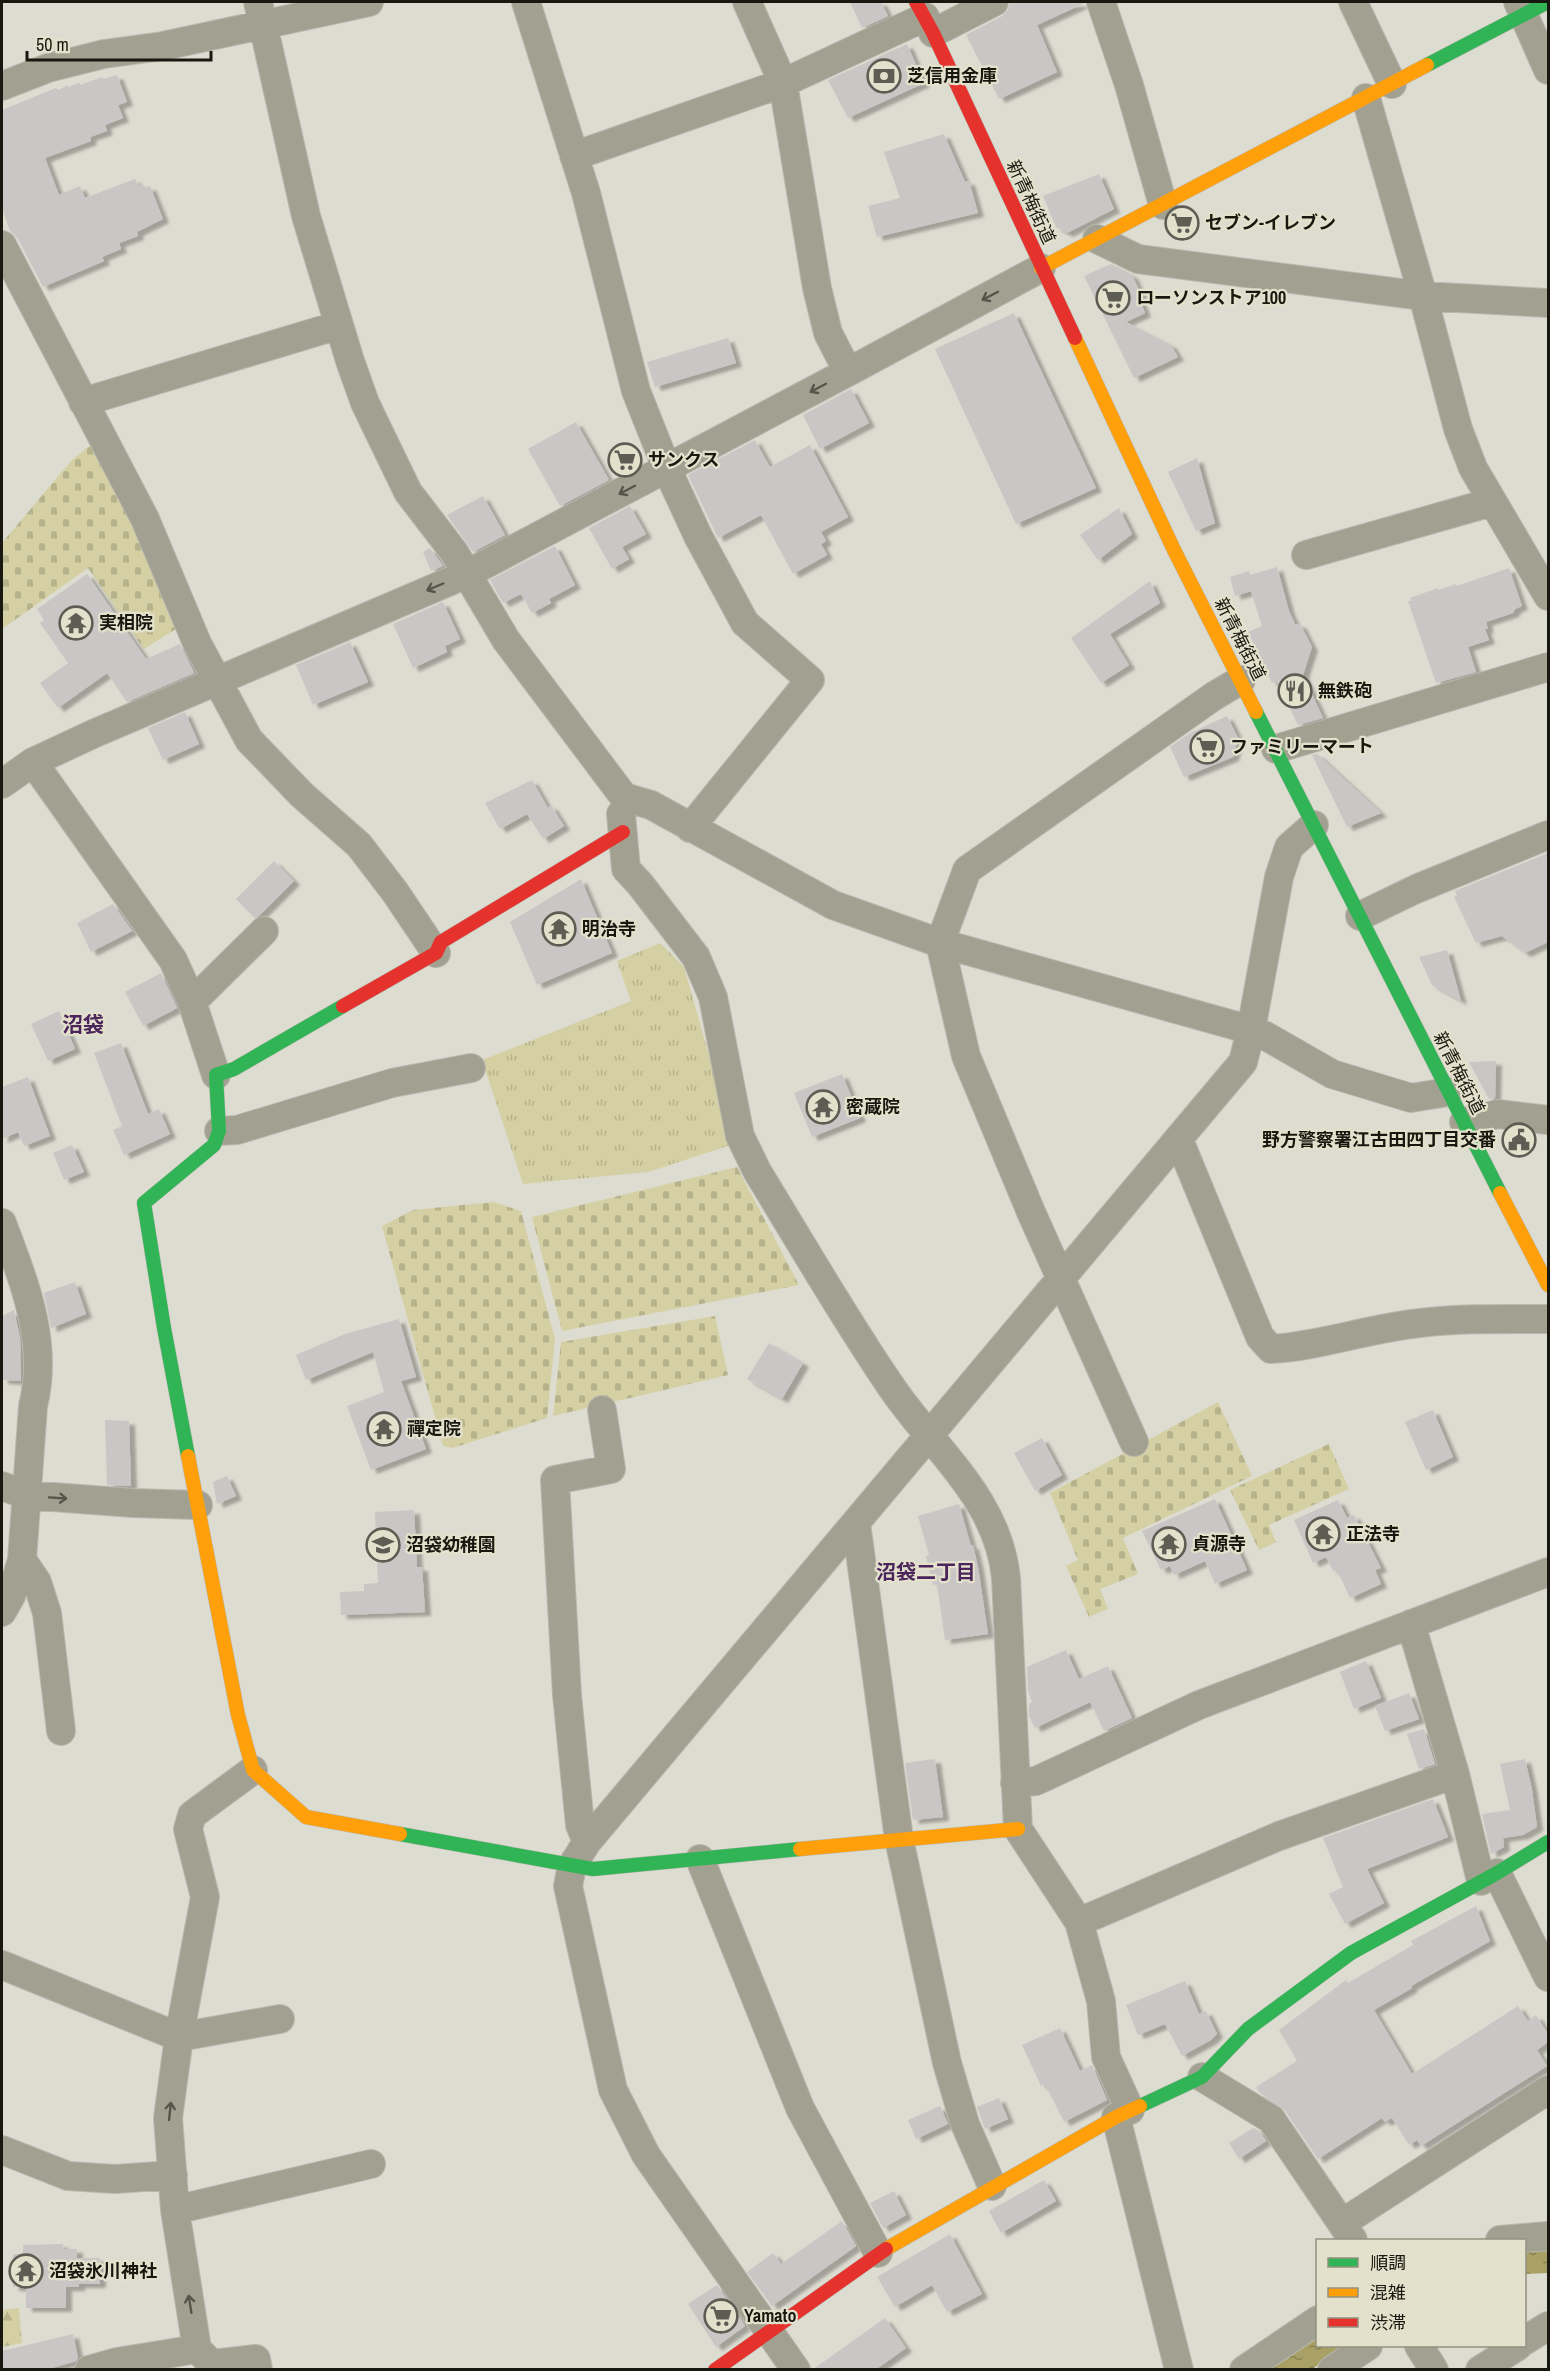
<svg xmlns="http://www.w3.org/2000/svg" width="1550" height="2371" viewBox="0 0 1550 2371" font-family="'Archivo Narrow','Noto Sans JP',sans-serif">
<defs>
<pattern id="forest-firs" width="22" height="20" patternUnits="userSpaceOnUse" patternTransform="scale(1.5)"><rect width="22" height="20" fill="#d5d0a4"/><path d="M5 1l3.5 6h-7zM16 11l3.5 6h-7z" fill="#b6b28c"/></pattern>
<pattern id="cemetery-stones" width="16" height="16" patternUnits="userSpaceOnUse" patternTransform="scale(1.5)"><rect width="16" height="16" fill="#d5d0a4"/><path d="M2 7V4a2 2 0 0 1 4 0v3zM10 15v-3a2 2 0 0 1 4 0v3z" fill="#b6b28c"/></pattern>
<pattern id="park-tufts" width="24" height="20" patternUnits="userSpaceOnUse" patternTransform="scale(1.5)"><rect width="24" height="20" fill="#d5d0a4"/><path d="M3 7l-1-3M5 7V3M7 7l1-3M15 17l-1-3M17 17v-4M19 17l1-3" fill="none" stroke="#b6b28c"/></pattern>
<pattern id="water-ripples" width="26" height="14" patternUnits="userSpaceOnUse" patternTransform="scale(1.5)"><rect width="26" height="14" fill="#a8a064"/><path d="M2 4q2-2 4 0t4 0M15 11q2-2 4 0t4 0" fill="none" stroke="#888151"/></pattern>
<filter id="shadow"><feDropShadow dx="6" dy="4" stdDeviation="1.5" flood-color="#0004"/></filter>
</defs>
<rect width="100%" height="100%" fill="#dddcd1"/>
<path fill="url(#forest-firs)" d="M19,2308L22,2343L2,2347V2310Z"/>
<path fill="url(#cemetery-stones)" d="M94,442L124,500L176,629L144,649L88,568L2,629V543L71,461Z
M737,1167L799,1285L562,1331L532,1217Z
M493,1202L521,1211L555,1339L547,1418L452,1448L443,1446L382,1226L413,1210Z
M715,1316L728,1375L553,1416L561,1342Z
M1218,1402L1252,1476L1123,1538L1138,1574L1100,1589L1108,1609L1089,1617L1066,1566L1078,1560L1050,1493Z
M1329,1444L1349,1489L1269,1525L1276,1542L1259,1550L1230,1490Z"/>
<path fill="url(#park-tufts)" d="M660,943L684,967L734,1144L648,1172L523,1184L482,1060L631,1001L617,961Z"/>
<path fill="url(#water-ripples)" d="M1548,2241V2273L1525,2274V2243Z
M1317,2328L1318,2346H1348L1312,2369L1256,2370Z"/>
<path fill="#c9c6c5" filter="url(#shadow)" d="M850,2H881L888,16L862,28Z
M1010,2L1085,3L1037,25L1057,72L999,99L966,35L1002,16L1008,10Z
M907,44L924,83L848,118L828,80Z
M117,75L127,102L118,105L123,118L105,125L107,131L90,137L91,141L45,158L59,195L80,186L85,198L135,179L138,186L143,184L145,188L150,186L163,219L137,232L138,236L119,243L121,249L102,257L104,261L43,287L17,237L10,231L2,208V110L56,88L58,90L68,85V87L79,83L80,85L102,77L103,79Z
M944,134L965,182L969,181L978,213L877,237L868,206L900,198L884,152Z
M1099,174L1114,209L1067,233L1056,227L1043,196Z
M1111,264L1132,275L1142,296L1139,298L1145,313L1126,322L1171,345L1178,357L1134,378L1084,276Z
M1014,313L1096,488L1016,524L935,349Z
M728,338L736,363L655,387L647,362Z
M851,389L869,423L820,449L803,415Z
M576,422L609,480L560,506L528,449Z
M755,440L770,467L810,445L848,517L821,532L826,541L821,544L827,555L793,574L761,515L718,538L688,475Z
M1197,458L1215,523L1196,531L1168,472Z
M483,496L505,535L473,552L447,515Z
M630,506L646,534L622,547L629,559L612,569L589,528Z
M1119,508L1132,534L1098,560L1080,535Z
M555,546L575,585L549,599L551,603L532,613L521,594L503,603L490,580Z
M430,548L443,566L431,571L423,552Z
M1277,567L1289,611L1295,624H1300L1312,647L1303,675L1323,718L1298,725L1276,680L1272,683L1248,632L1262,626L1251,591L1235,596L1230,577L1249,571L1250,575Z
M1509,568L1522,606L1515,609L1513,613L1486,622L1488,629H1485L1489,640L1468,647L1476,672L1436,683L1408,601H1411L1410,598L1438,588L1439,590L1456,584L1457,586Z
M87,574L146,659L180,644L194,673L127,702L107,673L58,708L40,683L68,663L40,623L44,620L37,609Z
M1150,581L1160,603L1110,634L1129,665L1101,683L1071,638Z
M443,602L460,639L445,646L447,652L413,668L393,624Z
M350,642L368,682L313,705L296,665Z
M185,712L199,744L163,760L148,728Z
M1227,716L1238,738L1233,757L1184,777L1170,747L1190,733Z
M1317,754L1381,813L1347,827L1312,755Z
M532,780L548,808L551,805L564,826L543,839L527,814L500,829L485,803Z
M1548,853V942L1525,953L1502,936L1476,943L1454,897L1457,896L1455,891Z
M274,861L294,881L260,915L255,918L236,899Z
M581,879L612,953L537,985L510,922Z
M113,904L132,931L91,952L77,923Z
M1447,950L1461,1001L1432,985L1419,957Z
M161,973L177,1008L143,1026L125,992Z
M59,1011L75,1049L48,1061L31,1024Z
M121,1043L148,1114L159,1109L170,1134L124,1155L113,1130L122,1126L94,1053Z
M1496,1061L1495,1098L1489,1099L1469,1062Z
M842,1074L860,1118L812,1137L794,1093Z
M28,1077L50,1136L24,1146L18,1132L2,1139V1087Z
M72,1145L84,1172L64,1180L53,1153Z
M75,1282L86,1314L51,1328L44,1293Z
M14,1310L20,1338L21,1381L2,1380V1316Z
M399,1319L416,1377L401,1381L426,1449L371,1470L347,1406L384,1392L373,1352L306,1380L296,1355L345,1334Z
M769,1343L803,1363L782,1399L747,1379Z
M1433,1410L1453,1457L1426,1470L1405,1422Z
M105,1420L129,1421L131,1486L107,1485Z
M1042,1438L1062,1475L1035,1491L1014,1453Z
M227,1476L236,1496L217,1504L213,1482Z
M1215,1499L1247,1570L1215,1584L1205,1561L1174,1575L1170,1566L1161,1570L1142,1531Z
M1338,1500L1347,1518L1354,1515L1381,1568L1375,1570L1381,1584L1350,1598L1337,1570L1333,1571L1326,1557L1313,1563L1294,1520Z
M959,1504L971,1546L973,1545L978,1567L988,1634L945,1640L937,1584L933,1585L926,1556L929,1555L918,1516Z
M414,1510L417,1567H422L425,1612L341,1615L340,1592L364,1591V1584L378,1583L375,1512Z
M1066,1650L1079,1679L1108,1666L1132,1718L1104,1731L1090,1702L1035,1728L1029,1716V1704L1032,1702L1028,1691L1027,1667Z
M1366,1661L1381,1698L1354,1709L1340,1672Z
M1409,1693L1419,1719L1385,1731L1375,1706Z
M1424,1729L1435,1764L1419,1769L1407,1734Z
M935,1759L943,1817L913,1820L905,1763Z
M1525,1759L1532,1790L1537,1827L1523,1835L1503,1838L1504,1847L1491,1854L1482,1814L1510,1810L1500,1764Z
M1433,1799L1448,1837L1367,1869L1384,1903L1345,1924L1329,1894L1343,1887L1323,1838Z
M1476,1906L1490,1941L1411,1986L1412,1988L1374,2010L1412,2074L1518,2006L1528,2021L1536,2015L1548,2034V2042L1537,2050L1547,2066L1421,2146L1417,2140L1409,2145L1392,2118L1385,2122L1382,2118L1318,2159L1284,2109L1259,2092L1256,2087L1297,2061L1279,2030L1346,1980L1348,1983L1413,1945L1411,1941Z
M1185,1981L1199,2014L1206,2011L1217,2034L1211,2040L1182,2056L1165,2024L1138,2035L1126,2005Z
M1060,2028L1080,2071L1092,2065L1107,2100L1064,2122L1045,2084L1041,2086L1022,2045Z
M999,2098L1008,2119L985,2129L977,2107Z
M940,2106L948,2124L916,2139L908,2120Z
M1253,2128L1259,2131L1266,2141L1239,2159L1229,2143Z
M1044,2180L1056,2201L1001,2233L989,2211Z
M894,2191L906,2215L883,2228L870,2203Z
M842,2221L856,2246L772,2306L747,2272L773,2253L781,2264Z
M950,2234L982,2294L947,2312L932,2285L895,2307L877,2277Z
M63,2244V2249H77V2258H100V2284H79V2287H66V2308H26V2287H13V2254H23V2245Z
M717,2285L745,2326L716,2347L688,2304Z
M885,2318L906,2348L875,2370H812Z
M73,2334L78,2358L76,2361L45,2370H2V2351Z"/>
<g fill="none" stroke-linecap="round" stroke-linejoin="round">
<g stroke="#b9b8af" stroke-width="30">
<path id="street" d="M258,2L306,216L350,361L365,403L408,492L454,552L506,640L624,797L651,805L833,905L940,943L1251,1030L1264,1035L1332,1074L1411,1098L1448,1092
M526,2L586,193L636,391L667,469L698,536L745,623L810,680L690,828
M747,2L783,83L817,288L828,333L848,372
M1101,2L1129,85L1163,205
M1353,2L1392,84
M1518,2L1548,70
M933,33L994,2
M2,86L48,68L104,54L163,46L369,2
M1366,98L1423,296L1458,429L1473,468L1548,596
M574,156L783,83L925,17
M1097,239L1138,259L1423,296L1548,303
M2,245L145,519L197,643L249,740L302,795L359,845L395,892L436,953
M83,402L339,325
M1306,555L1492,502
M1276,749L1548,667
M33,762L173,960L192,1002L216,1075
M2,784L33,762L93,734L467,574L848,372L1041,268
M621,814L626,869L640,884L696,957L713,997L740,1136L757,1171C801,1243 843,1316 890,1385C932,1448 998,1497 1006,1578L1018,1829L1079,1922L1101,2001L1106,2057L1130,2110
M1360,916L1416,889L1548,835
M192,1002L264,931
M1464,1122L1498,1114L1548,1120
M219,1131L237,1130L392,1083L471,1068
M1179,1140L1260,1337L1271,1349C1321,1346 1370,1328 1420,1323C1463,1318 1506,1319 1548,1319
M2,1223C24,1282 49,1342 33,1406L22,1560L11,1596L2,1612
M1134,1442L1031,1212L966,1056L940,943L967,870L1214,696L1241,680
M2,1486L26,1495L133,1503L198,1505
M856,1523L899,1839L947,2063L965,2124L992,2186
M22,1560L37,1582L47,1613L61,1731
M1411,1624L1455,1774L1481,1881
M253,1770L192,1815L188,1829L205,1897L179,2037L168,2118L175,2210L197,2349L212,2364L256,2359L258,2370
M1015,1783L1036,1781L1199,1705L1548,1572
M587,1842L580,1825L567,1695L555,1480L611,1469L602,1410
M700,1859L800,2108L878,2253
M1497,1873L1548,1977
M1079,1922L1279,1836L1455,1774
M2,1965L179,2037L280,2019
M1202,2077L1271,2119L1353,2240
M1116,2117L1179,2370
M2,2150L68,2176L115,2179L173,2175
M175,2210L371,2164
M1342,2223L1548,2090
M1500,2240L1548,2236
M1524,2341L1548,2326
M1419,2346L1434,2370
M89,2370L117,2362L197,2349
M796,2370L646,2155L613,2090L568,1886L572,1866L587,1842L1243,1062L1251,1030L1279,877L1289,847L1314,825
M1244,2370L1318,2320
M1332,2370L1368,2346
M1480,2370L1518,2346"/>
</g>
<g stroke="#b9b8af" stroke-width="15">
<path id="fast" d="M1427,65L1548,2
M1256,712L1500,1193
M188,1456L164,1328L144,1203L214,1145L219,1131L216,1075L234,1069L343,1006
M400,1834L593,1869L800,1849
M1140,2106L1202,2077L1248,2029L1351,1953L1497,1873L1548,1842"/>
</g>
<g stroke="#b9b8af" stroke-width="15">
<path id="slow" d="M1041,268L1427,65
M1075,338L1174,550L1256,712
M1500,1193L1548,1285
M188,1456L238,1715L253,1770L306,1817L400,1834
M800,1849L1018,1829
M886,2249L1116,2117L1140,2106"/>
</g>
<g stroke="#b9b8af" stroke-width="15">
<path id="jam" d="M916,2L933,33L1075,338
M343,1006L436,953L441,942L623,832
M715,2370L886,2249"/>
</g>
<use href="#street" stroke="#a2a090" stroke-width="28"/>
<use href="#fast" stroke="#30b455" stroke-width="14"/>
<use href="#slow" stroke="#ff9f0a" stroke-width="14"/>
<use href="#jam" stroke="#e5322d" stroke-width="14"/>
</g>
<defs><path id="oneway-shaft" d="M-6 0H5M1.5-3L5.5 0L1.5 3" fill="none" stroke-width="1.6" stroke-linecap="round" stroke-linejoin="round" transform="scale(1.5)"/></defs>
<g stroke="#57554a">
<use href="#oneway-shaft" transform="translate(990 296) rotate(152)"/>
<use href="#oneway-shaft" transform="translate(818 388) rotate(152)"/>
<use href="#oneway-shaft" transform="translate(627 490) rotate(152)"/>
<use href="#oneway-shaft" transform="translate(435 587) rotate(157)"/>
<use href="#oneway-shaft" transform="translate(58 1498) rotate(4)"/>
<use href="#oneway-shaft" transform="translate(170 2111) rotate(-84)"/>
<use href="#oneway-shaft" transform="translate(190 2304) rotate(-99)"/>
</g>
<defs>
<g id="bank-ring" transform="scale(1.725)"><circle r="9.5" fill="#e3e1cb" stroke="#5e5d54" stroke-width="1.5"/><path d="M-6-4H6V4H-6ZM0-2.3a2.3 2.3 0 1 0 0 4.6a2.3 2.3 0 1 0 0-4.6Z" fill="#5e5d54"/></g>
<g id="supermarket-ring" transform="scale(1.725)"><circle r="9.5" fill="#e3e1cb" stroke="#5e5d54" stroke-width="1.5"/><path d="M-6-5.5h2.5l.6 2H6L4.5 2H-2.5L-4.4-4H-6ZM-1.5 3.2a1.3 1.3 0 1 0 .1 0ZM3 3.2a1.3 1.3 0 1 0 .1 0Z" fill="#5e5d54"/></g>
<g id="temple-ring" transform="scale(1.725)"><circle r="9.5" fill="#e3e1cb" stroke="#5e5d54" stroke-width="1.5"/><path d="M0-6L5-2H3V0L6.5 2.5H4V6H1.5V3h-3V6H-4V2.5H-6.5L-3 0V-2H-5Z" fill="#5e5d54"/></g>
<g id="restaurant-ring" transform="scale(1.725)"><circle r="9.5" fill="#e3e1cb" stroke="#5e5d54" stroke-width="1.5"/><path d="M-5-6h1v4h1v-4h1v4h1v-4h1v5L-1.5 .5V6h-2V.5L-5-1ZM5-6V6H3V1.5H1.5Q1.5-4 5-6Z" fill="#5e5d54"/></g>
<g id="civic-ring" transform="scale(1.725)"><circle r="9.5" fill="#e3e1cb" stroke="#5e5d54" stroke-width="1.5"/><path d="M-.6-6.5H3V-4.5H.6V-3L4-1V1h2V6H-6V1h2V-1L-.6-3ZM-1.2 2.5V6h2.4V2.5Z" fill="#5e5d54"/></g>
<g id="school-ring" transform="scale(1.725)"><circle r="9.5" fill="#e3e1cb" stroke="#5e5d54" stroke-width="1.5"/><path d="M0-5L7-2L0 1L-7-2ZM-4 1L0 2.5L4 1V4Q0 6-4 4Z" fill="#5e5d54"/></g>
</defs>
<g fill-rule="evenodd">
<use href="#bank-ring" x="884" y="76"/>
<use href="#supermarket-ring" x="1182" y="223"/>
<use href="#supermarket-ring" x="1113" y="298"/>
<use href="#supermarket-ring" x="625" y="460"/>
<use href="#temple-ring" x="76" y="623"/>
<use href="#restaurant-ring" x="1295" y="691"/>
<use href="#supermarket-ring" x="1207" y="747"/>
<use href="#temple-ring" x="559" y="929"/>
<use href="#temple-ring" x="823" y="1107"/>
<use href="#civic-ring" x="1519" y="1140"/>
<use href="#temple-ring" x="384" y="1429"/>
<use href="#temple-ring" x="1323" y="1534"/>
<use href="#temple-ring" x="1169" y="1544"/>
<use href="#school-ring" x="383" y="1545"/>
<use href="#temple-ring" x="26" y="2271"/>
<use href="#supermarket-ring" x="721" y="2316"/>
</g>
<g text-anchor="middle" stroke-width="4.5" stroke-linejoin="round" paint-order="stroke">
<g font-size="18" font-weight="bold" fill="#191810" stroke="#e3e1cb" text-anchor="start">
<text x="907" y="82">芝信用金庫</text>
<text x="1205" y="229">セブン-イレブン</text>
<text x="1136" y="304">ローソンストア100</text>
<text x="648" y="466">サンクス</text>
<text x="99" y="629">実相院</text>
<text x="1318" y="697">無鉄砲</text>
<text x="1230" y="753">ファミリーマート</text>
<text x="582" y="935">明治寺</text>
<text x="846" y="1113">密蔵院</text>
<text x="1496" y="1146" text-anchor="end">野方警察署江古田四丁目交番</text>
<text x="407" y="1435">禪定院</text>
<text x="1346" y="1540">正法寺</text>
<text x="1192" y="1550">貞源寺</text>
<text x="406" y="1551">沼袋幼稚園</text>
<text x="49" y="2277">沼袋氷川神社</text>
<text x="744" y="2322">Yamato</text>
</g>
<g font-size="18" fill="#191810" stroke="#e3e1cb">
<text transform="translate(1031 202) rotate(65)" y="6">新青梅街道</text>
<text transform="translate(1240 639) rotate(63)" y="6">新青梅街道</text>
<text transform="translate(1459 1073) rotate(63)" y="6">新青梅街道</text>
</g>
<g font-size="20" font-weight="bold" fill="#4a255c" stroke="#e3e1cb">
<text x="926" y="1579">沼袋二丁目</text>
</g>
<g font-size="21" font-weight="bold" fill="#4a255c" stroke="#e3e1cb">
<text x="83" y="1032">沼袋</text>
</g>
</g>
<rect width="1550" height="2371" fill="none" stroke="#191810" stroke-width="6"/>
<rect x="1316" y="2239" width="210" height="108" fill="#e3e1cb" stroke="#929180" stroke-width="1.5"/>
<rect x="1328" y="2258" width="30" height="9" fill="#30b455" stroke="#929180" stroke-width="1.5"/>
<text x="1370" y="2269" font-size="18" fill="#191810">順調</text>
<rect x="1328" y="2288" width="30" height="9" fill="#ff9f0a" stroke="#929180" stroke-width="1.5"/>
<text x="1370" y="2299" font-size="18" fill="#191810">混雑</text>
<rect x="1328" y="2318" width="30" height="9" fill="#e5322d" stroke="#929180" stroke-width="1.5"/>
<text x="1370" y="2329" font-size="18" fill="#191810">渋滞</text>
<path d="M27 51v9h184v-9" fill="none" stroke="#191810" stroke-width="3"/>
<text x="36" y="51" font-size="18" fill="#191810" stroke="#e3e1cb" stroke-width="4.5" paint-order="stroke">50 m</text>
</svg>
